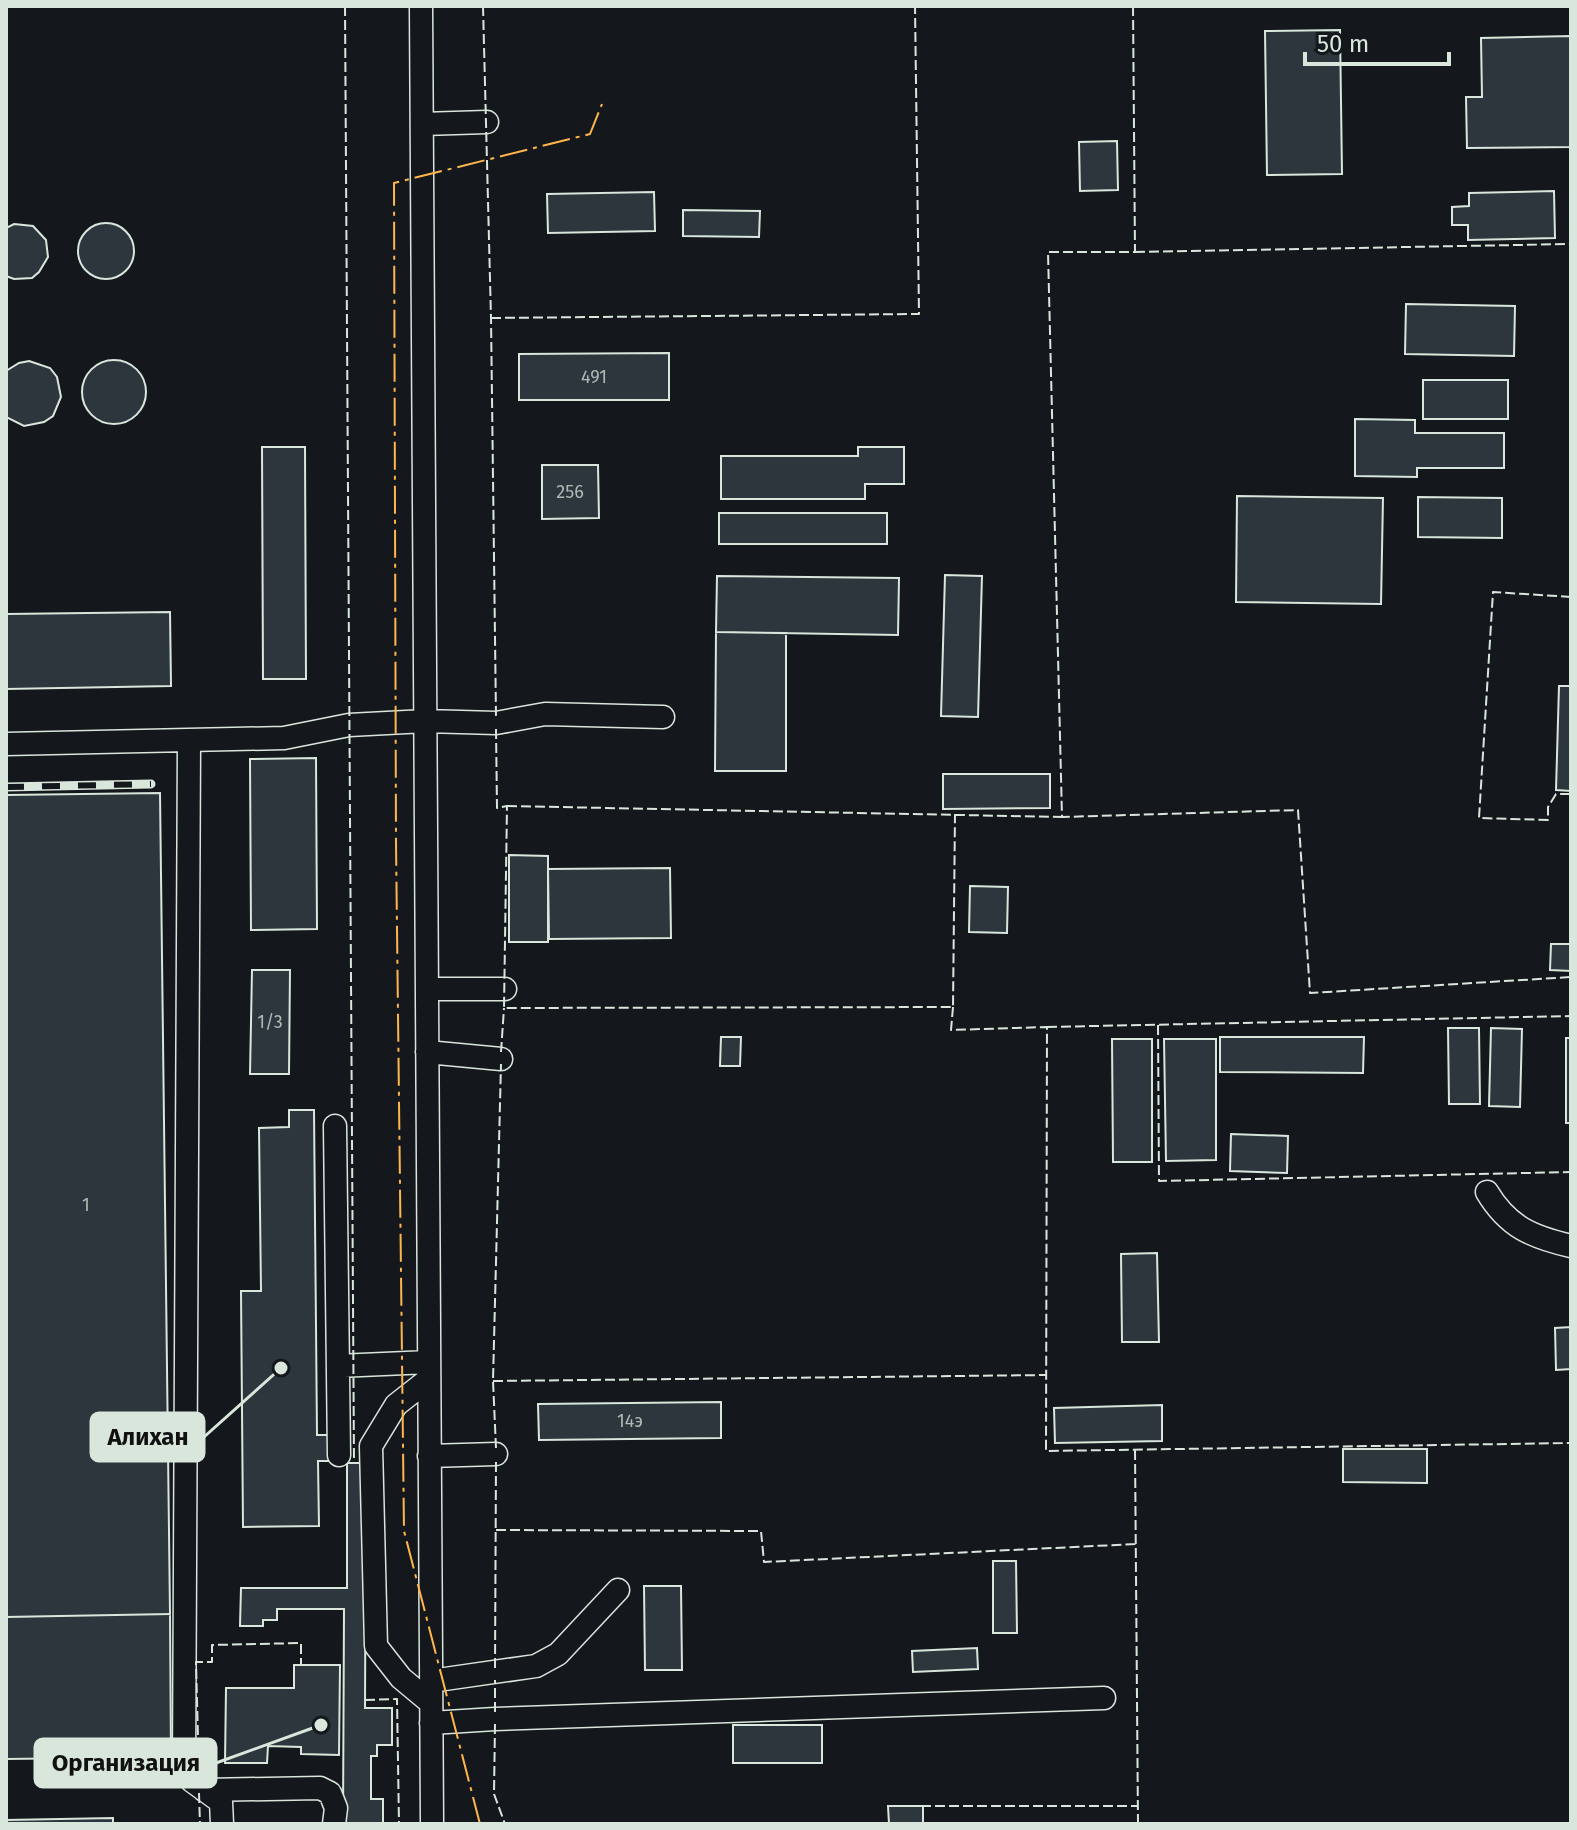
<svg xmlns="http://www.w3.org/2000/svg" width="1577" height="1830" viewBox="0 0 1577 1830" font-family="'Fira Sans',sans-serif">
<rect width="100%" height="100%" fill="#14181c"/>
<path fill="#2c363c" stroke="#d8e6dc" stroke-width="2" d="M1340,30L1342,174L1267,175L1265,31Z
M1571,36V147L1467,148L1466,97H1482L1481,38Z
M1117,141L1118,190L1080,191L1079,142Z
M1554,191L1555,238L1468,240V225H1452V207L1469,206V193Z
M654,192L655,231L548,233L547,194Z
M683,210L760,211L759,237L683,236Z
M78 251a28 28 0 1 1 56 0a28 28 0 1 1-56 0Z
M14,224L33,226L46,240L48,257L39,272L32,278L14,279L6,276V228Z
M1406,304L1515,306L1514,356L1405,354Z
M669,353V400H519V354Z
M82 392a32 32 0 1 1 64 0a32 32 0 1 1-64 0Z
M29,361L50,368L57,377L61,397L53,416L44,422L24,426L6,417V371L19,363Z
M1423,380H1508V419H1423Z
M1355,419L1415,420V433H1504V468H1417V477L1355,476Z
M262,447H305L306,679H263Z
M858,447H904V484H865V499H721V456H858Z
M542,465H598L599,518L542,519Z
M1237,496L1383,498L1381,604L1236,602Z
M1418,497L1502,498V538L1418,537Z
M719,513H887V544H719Z
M945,575L982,576L978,717L941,716Z
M717,576L899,578L898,635L716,632Z
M170,612L171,686L6,689V614Z
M716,632L786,633V771H715Z
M1559,686H1571V791L1556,790Z
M316,758L317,929L251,930L250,759Z
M943,774H1050V808L943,809Z
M160,793L170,1614L6,1617V795Z
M509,855L548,856V942H509Z
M670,868L671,938L549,939L548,869Z
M970,886L1008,887L1007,933L969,932Z
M1551,944H1571V971L1550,970Z
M252,970H290L289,1074H250Z
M1448,1028H1479L1480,1104H1449Z
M1491,1028L1522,1029L1520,1107L1489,1106Z
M721,1037H741L740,1066H720Z
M1220,1037H1364L1363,1073L1220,1072Z
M1566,1038H1571V1123H1566Z
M1112,1039H1152V1162H1113Z
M1164,1039H1216V1160L1166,1161Z
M289,1110H314L317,1435H330L331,1461H318L319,1526L243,1527L241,1291H261L259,1128L289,1127Z
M1231,1134L1288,1136L1287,1173L1230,1171Z
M1157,1253L1159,1342H1122L1121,1254Z
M1571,1327V1369L1556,1370L1555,1328Z
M721,1402V1438L539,1440L538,1404Z
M1162,1405V1441L1055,1443L1054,1408Z
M1343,1449H1427V1483L1343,1482Z
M347,1463H366L365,1708H392V1745H377V1756H371V1799H383V1824H343L344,1609H277V1620H263V1626H240L241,1588H347Z
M993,1561H1016L1017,1633H993Z
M644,1586H681L682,1670H645Z
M170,1614L171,1757L6,1759V1617Z
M977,1648L978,1669L913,1672L912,1651Z
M294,1665H340L339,1755L301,1754V1747L268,1746L267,1763H225L226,1688H294Z
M733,1725H822V1763H733Z
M888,1806H923V1824H889Z
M113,1818V1824H6V1820Z"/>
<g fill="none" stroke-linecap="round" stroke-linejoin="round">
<g stroke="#d8e6dc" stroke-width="25">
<path id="minor" d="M421,6L432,1824
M422,124L487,122
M189,740L184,1771L192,1781L221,1802L222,1824
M6,744L284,738L349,725L425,721L496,723L545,714L663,717
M427,989H505
M427,1052L501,1059
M335,1126L339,1455
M1487,1192C1508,1227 1532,1237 1571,1246
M338,1366L429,1362
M429,1379L396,1405L371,1446L376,1646L401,1678L431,1703
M429,1456L496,1454
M431,1681L536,1666L558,1654L618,1590
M431,1723L495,1719L1104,1698
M204,1790L320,1788L330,1793L336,1808L334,1824"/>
</g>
<use href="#minor" stroke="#14181c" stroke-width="22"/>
<g stroke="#d8e6dc" stroke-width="9">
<path id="rail" d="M6,787L151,784"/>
</g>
<use href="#rail" stroke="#14181c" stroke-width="6" stroke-dasharray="18" stroke-linecap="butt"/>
<path stroke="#d8e6dc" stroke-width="2" stroke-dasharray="10 4" stroke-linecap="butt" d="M345,6L354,1463
M483,6L491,318L496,717
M1133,6L1135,252H1048L1062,817L1298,810L1310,993L1571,977
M1135,252L1571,244
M491,318L919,314L915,6
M1571,597L1493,592L1479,818L1548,820V807L1556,794H1571
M496,729L497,808L507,806L504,1008L953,1007L955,814
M507,806L1062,817
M953,1007L951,1030L1047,1027L1046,1451L1571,1443
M1158,1025L1159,1181L1571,1172
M1047,1027L1571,1016
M501,1052L504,1008
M493,1381L1047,1375
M496,1448L493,1381L501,1064
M1135,1450L1138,1824
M496,1530L761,1531L764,1562L1136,1544
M495,1668L496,1460
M365,1700L397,1699L399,1824
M495,1712V1680
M495,1724L494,1794L505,1824
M199,1777L196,1662H212V1645L301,1643V1665
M199,1793L200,1824
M923,1808V1806H1138"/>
<path stroke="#ffb74d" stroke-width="2" stroke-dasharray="28 6 4 6" stroke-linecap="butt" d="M480,1824L404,1531L396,842L394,183L590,134L602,104"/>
</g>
<g text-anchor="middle" stroke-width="6" stroke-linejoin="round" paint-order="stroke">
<g font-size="18" fill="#adbab4">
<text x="594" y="383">491</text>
<text x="570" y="498">256</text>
<text x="270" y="1028">1/3</text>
<text x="86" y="1211">1</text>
<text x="630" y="1427">14э</text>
</g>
</g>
<path fill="none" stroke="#d8e6dc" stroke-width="3" d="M281 1368L204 1437M321 1725L216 1763"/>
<g fill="#d8e6dc" stroke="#14181c" stroke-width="3">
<circle cx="281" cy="1368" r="8"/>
<circle cx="321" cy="1725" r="8"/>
</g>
<g fill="#d8e6dc" stroke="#d8e6dc" stroke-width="3">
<rect x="91" y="1413" width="113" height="48" rx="8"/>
<rect x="35" y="1739" width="181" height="48" rx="8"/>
</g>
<g font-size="24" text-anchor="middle" font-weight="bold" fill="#111">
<text x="148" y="1445">Алихан</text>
<text x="126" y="1771">Организация</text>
</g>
<rect width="1577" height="1830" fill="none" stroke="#d8e6dc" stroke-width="16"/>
<path d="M1305 52v12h144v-12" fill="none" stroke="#d8e6dc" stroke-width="4"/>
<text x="1317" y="52" font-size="24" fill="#d8e6dc" stroke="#14181c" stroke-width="6" paint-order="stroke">50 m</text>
</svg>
